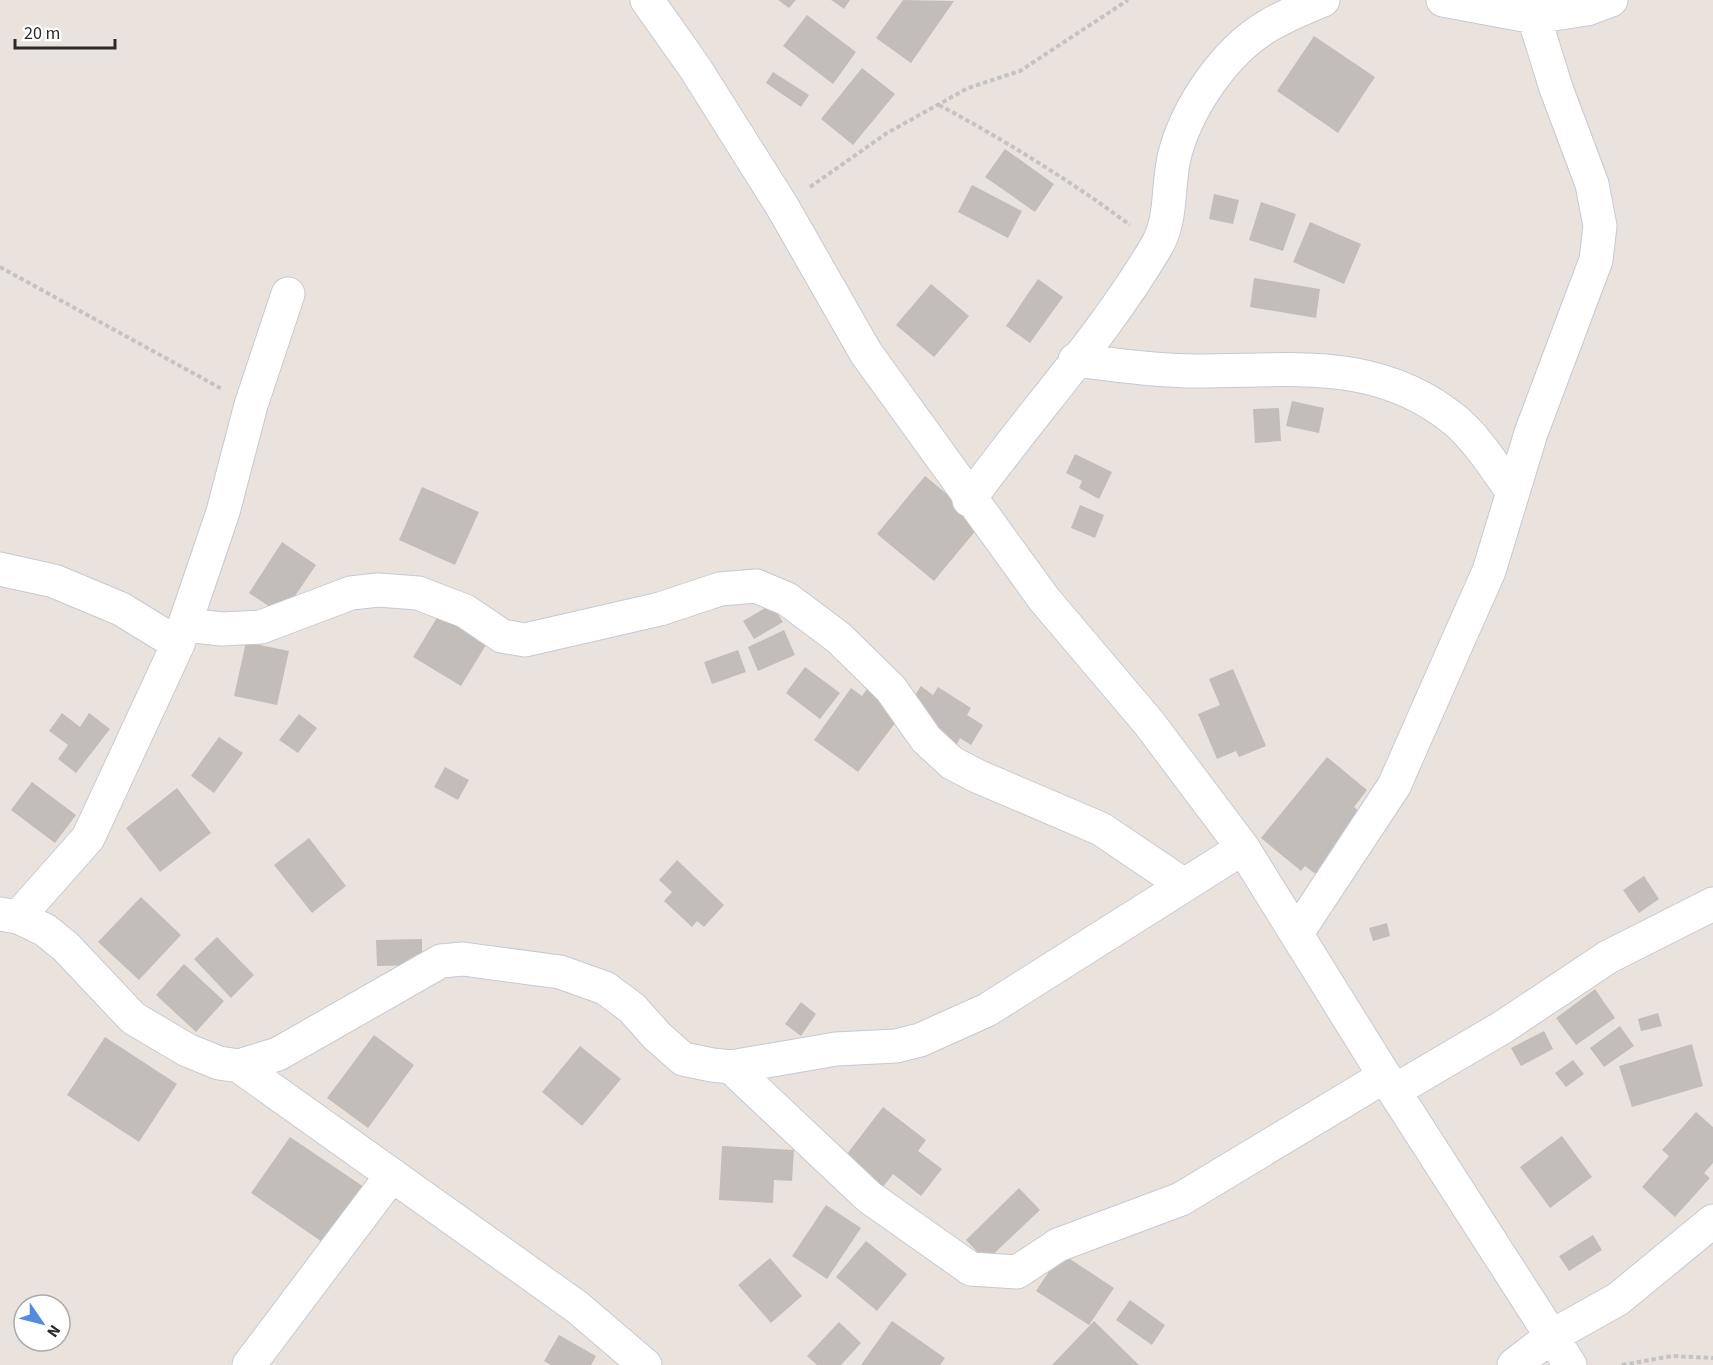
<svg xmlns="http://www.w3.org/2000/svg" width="1713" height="1365" viewBox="0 0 1713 1365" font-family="'Source Sans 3',sans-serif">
<rect width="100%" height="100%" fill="#eae2dd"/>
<path fill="#c3bdb9" d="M778,0H796L789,8Z
M831,0H850L844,9Z
M903,0L954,1L911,63L876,38Z
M807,15L856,52L833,84L783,46Z
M1314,36L1375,77L1338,133L1277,91Z
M862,68L895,94L853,145L821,119Z
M773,72L809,95L801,107L766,83Z
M1005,149L1054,184L1035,212L985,177Z
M972,185L1022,211L1008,238L958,212Z
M1214,194L1239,200L1233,224L1209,219Z
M1261,202L1296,214L1283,251L1249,240Z
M1310,222L1361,244L1344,284L1293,262Z
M1254,278L1320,289L1316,318L1250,307Z
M1038,279L1063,297L1030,343L1006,326Z
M931,284L969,316L934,357L896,325Z
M1292,401L1324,408L1319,433L1286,426Z
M1279,408L1281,441L1255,443L1253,409Z
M1075,454L1112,472L1099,499L1079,488L1082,481L1066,473Z
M925,476L982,523L934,581L877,534Z
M422,487L479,512L455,565L399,540Z
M1080,505L1104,515L1095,538L1071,528Z
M282,542L316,565L282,615L249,593Z
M772,604L783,622L754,639L743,621Z
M441,611L489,640L461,686L413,657Z
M784,630L795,655L758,671L748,647Z
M246,642L289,651L277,705L234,696Z
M738,650L746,672L712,684L704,662Z
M805,667L840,693L820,719L786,693Z
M1233,669L1266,746L1239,757L1236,751L1217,759L1198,714L1220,705L1209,679Z
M921,686L933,695L938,687L971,708L967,715L983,725L971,745L960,738L956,746L908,706Z
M851,688L862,696L867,689L902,714L858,772L814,740Z
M62,713L80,727L89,713L110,729L76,773L58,759L68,745L49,731Z
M299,714L317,728L298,753L279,740Z
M219,737L243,753L214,793L191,776Z
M1327,757L1367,790L1354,807L1365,816L1317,875L1305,866L1301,871L1261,838Z
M445,767L469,780L458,800L434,787Z
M32,782L76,815L55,843L11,810Z
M177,788L211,833L160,872L126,828Z
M309,838L346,886L312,913L274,865Z
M677,860L724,905L704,927L697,921L692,927L664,901L672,892L659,880Z
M1644,876L1659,899L1639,913L1623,890Z
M141,897L181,935L139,980L98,942Z
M1387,923L1390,936L1373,941L1369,928Z
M217,937L254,975L231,998L194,959Z
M422,939V965L377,966L376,940Z
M184,964L224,1001L196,1032L156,995Z
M1595,989L1615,1018L1576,1045L1556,1018Z
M801,1002L816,1014L801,1036L785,1024Z
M1658,1013L1662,1026L1641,1031L1638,1019Z
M1620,1026L1634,1046L1604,1067L1590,1048Z
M1544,1031L1553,1049L1521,1066L1511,1048Z
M374,1035L414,1065L368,1128L327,1098Z
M105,1037L177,1084L139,1142L67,1095Z
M1692,1044L1703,1086L1632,1107L1619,1066Z
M580,1046L621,1079L582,1126L542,1092Z
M1573,1060L1584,1074L1566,1087L1555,1073Z
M883,1107L926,1140L918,1151L942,1169L921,1196L893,1174L883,1187L844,1158Z
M1696,1112L1713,1127V1163L1704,1173L1710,1178L1675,1217L1642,1187L1669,1156L1662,1150Z
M1562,1136L1592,1177L1550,1208L1520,1167Z
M290,1137L367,1189L328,1246L251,1193Z
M722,1146L794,1150L792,1181L774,1180L773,1203L719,1200Z
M1019,1188L1040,1210L986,1261L966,1240Z
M826,1205L861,1228L827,1279L792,1256Z
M1593,1235L1602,1250L1569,1271L1559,1256Z
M866,1241L907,1274L877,1311L836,1277Z
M1061,1253L1114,1288L1089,1325L1036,1291Z
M770,1258L802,1296L771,1323L738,1285Z
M1130,1300L1165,1325L1152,1345L1116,1320Z
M892,1321L945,1358L940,1365H861Z
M1094,1321L1139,1365H1052Z
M839,1322L861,1343L841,1365H817L807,1356Z
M559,1335L596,1356L591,1365H551L544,1361Z"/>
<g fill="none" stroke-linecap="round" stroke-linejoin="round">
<g stroke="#c5cad2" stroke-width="35">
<path id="minor" d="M647,0L695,68L782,206L866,353L1044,599L1149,723L1243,848L1394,1091L1570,1365
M1443,0L1534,17L1587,9L1611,0
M1075,360C1116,365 1157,371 1198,371C1291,371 1378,356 1456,421C1479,441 1495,468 1513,492
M969,500C1030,415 1103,337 1156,247C1174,217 1166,183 1176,150C1189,105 1225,52 1266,27C1284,16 1304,8 1323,0
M0,569L54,581L121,609L178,644
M185,625L222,629L261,627L351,593L378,590L418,593L465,611L502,636L525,640L660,609L720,589L756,586L787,599L839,638L891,689L926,739L952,763L977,776L1101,829L1184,885
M0,914L18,917L45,930L66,947L133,1018L187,1050L219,1063L239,1066L278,1054L441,961L463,959L560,972L605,988L632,1008L657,1036L683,1059L712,1065L731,1067L836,1049L896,1046L920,1040L987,1010L1243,848
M18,917L88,838L178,644L223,512L251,405L288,294
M1297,933L1394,786L1457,643L1489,571L1531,433L1596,260L1600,226L1592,184L1556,88L1534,17
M239,1066L577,1307L645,1365
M731,1067L869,1197L971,1269L1017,1272L1058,1245L1181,1199L1385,1076
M1394,1091L1503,1027L1608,957L1713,904
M249,1365L392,1175
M1514,1365L1552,1336L1618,1299L1713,1221"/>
</g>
<path stroke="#c3c3c3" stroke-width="4" stroke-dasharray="4.5 3" stroke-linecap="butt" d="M939,105C1006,141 1069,180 1130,225
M810,187L887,133L968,88L1020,71L1128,0
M0,267L222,389
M1622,1365L1672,1356L1713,1358"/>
<use href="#minor" stroke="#fff" stroke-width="33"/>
</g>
<g transform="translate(42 1323) rotate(125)"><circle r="28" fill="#ffffff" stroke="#aaaaaa" stroke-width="1.5"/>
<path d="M0-4.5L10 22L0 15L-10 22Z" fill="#518ce4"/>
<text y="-9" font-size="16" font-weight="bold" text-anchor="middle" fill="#2a2a2a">N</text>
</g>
<path d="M15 39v9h100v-9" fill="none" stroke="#2a2a2a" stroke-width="3"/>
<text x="24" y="39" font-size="18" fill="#2a2a2a" stroke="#ffffff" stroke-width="4.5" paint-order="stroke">20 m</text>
</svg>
